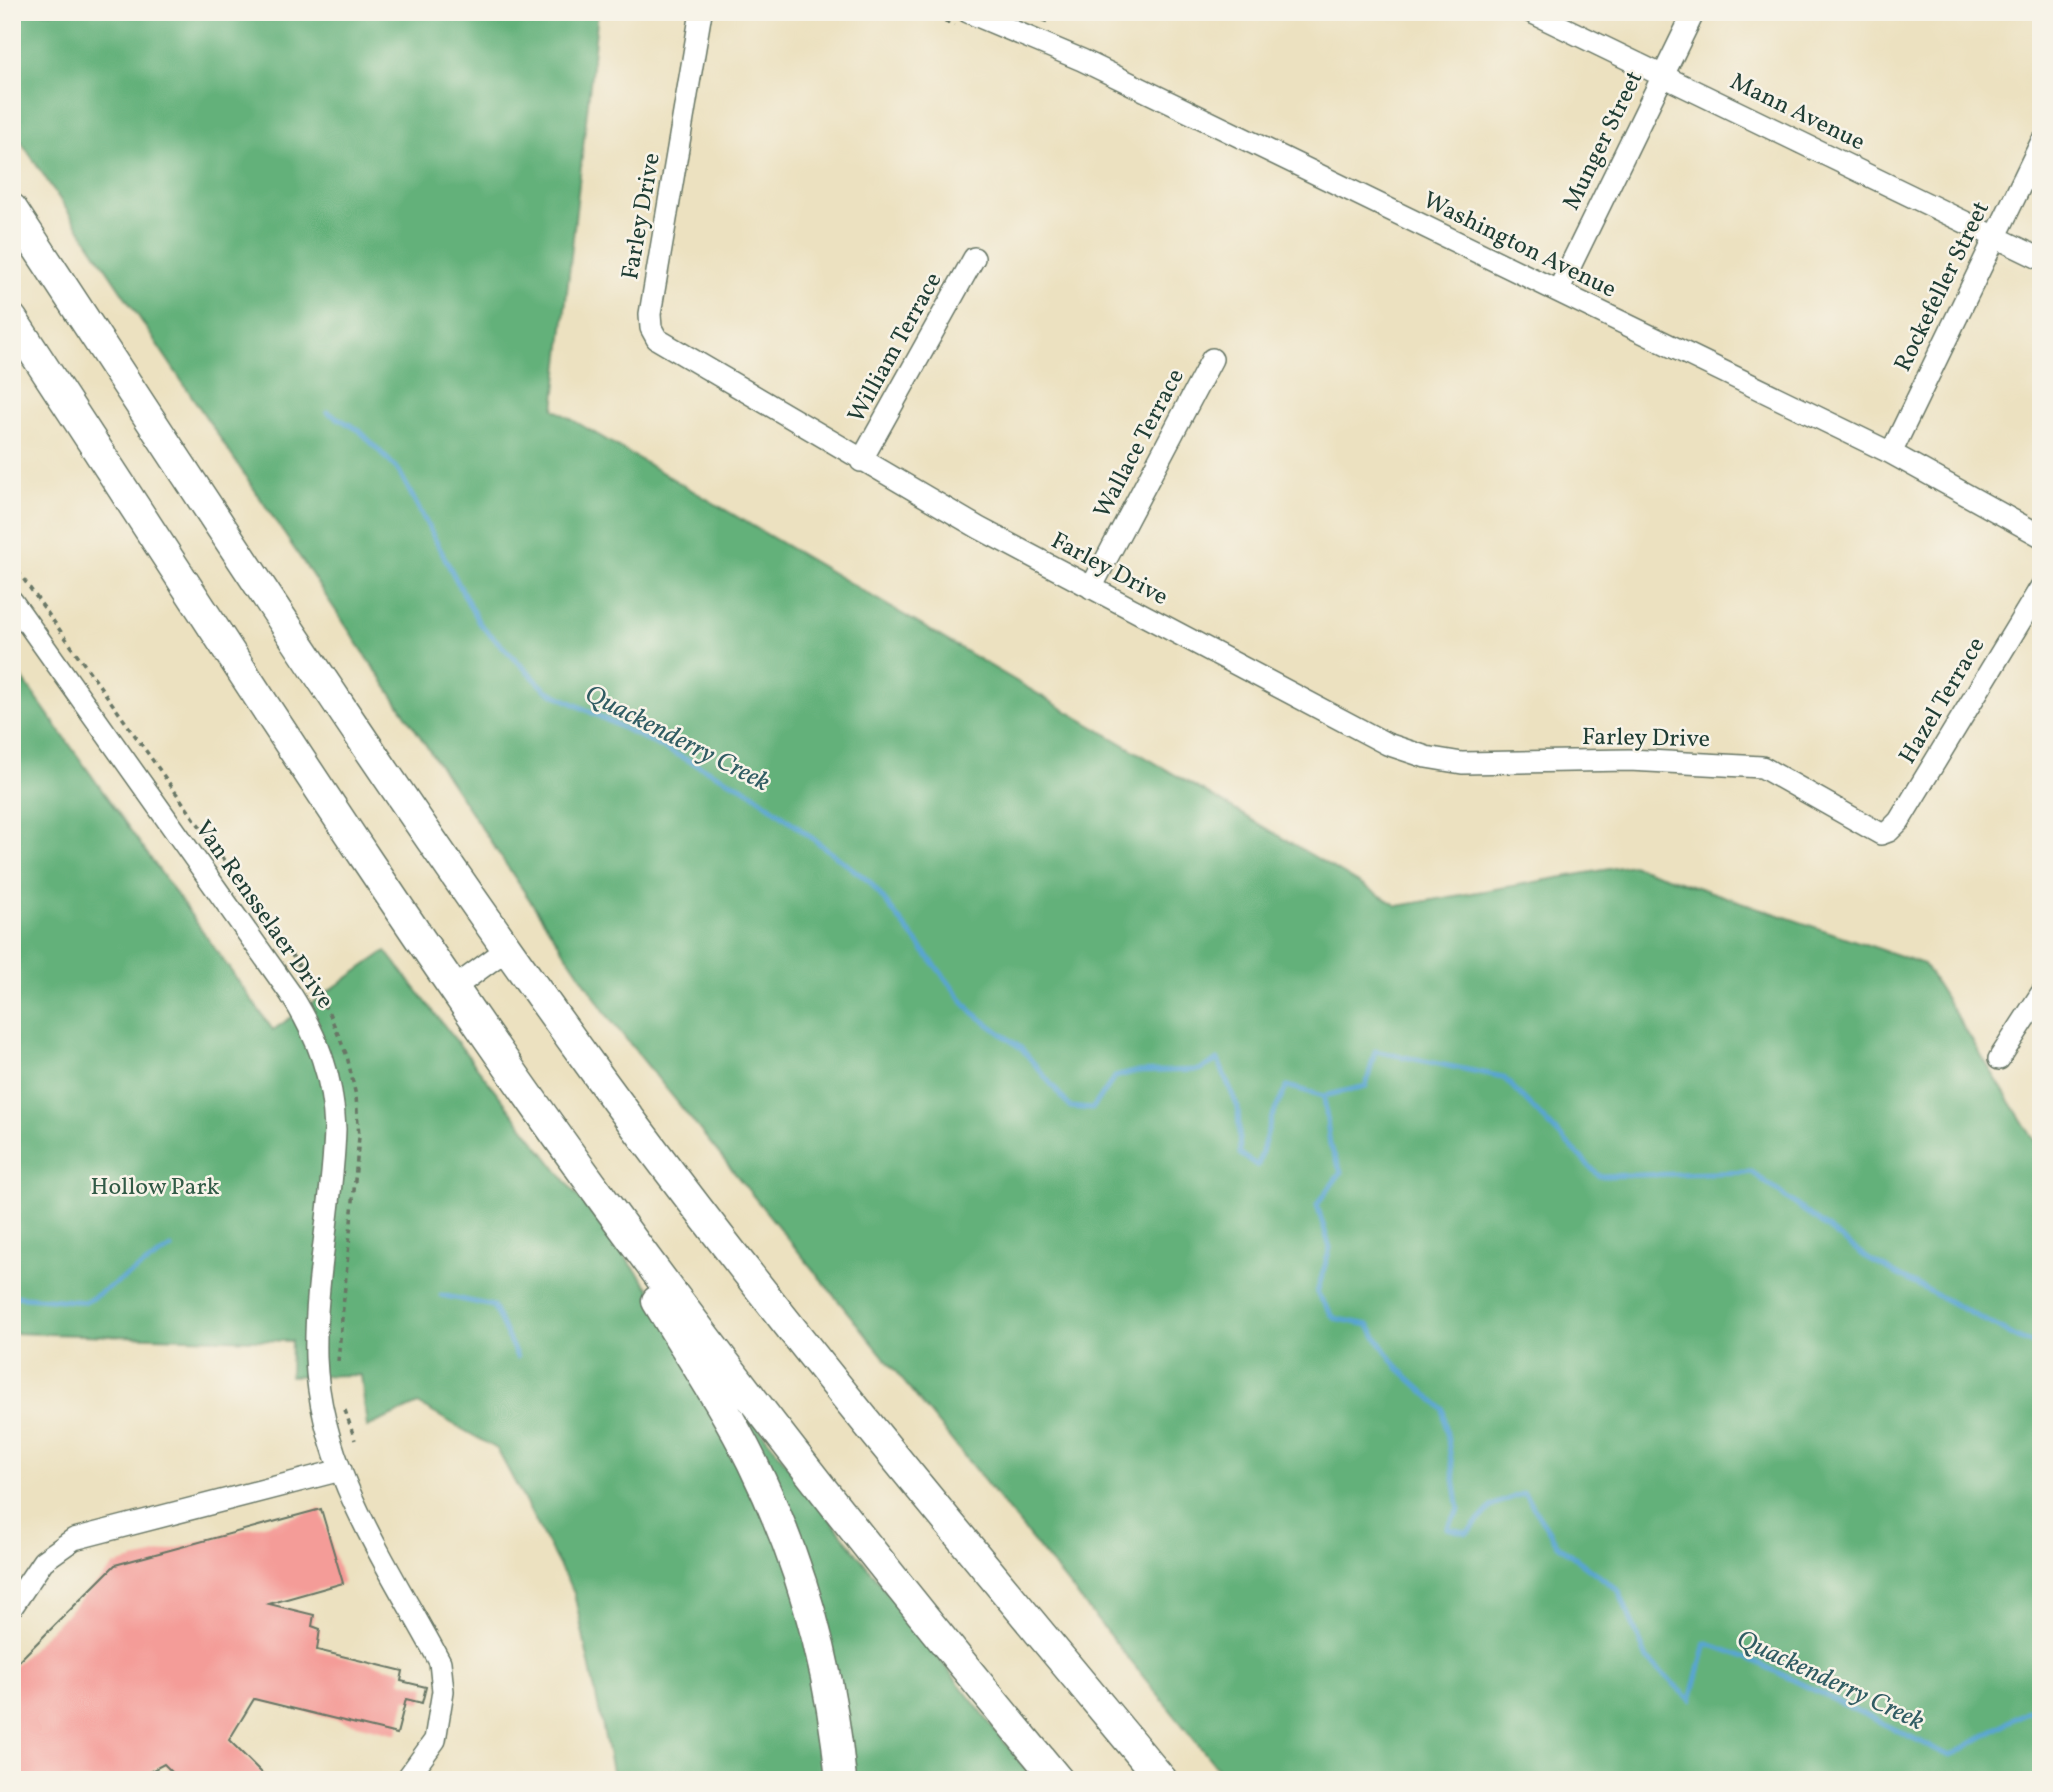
<svg xmlns="http://www.w3.org/2000/svg" width="2053" height="1792" viewBox="0 0 2053 1792" font-family="Vollkorn,serif">
<rect width="100%" height="100%" fill="#f7f3e8"/>
<filter id="ink" filterUnits="userSpaceOnUse"><feTurbulence type="fractalNoise" baseFrequency=".0143" numOctaves="2"/><feDisplacementMap in="SourceGraphic" scale="14" xChannelSelector="R" yChannelSelector="G"/><feConvolveMatrix kernelMatrix="1 2 1 2 8 2 1 2 1" color-interpolation-filters="sRGB"/></filter>
<filter id="wash" filterUnits="userSpaceOnUse"><feTurbulence type="fractalNoise" baseFrequency=".00686" numOctaves="4" result="noise"/><feDisplacementMap in="SourceGraphic" scale="28" xChannelSelector="R" yChannelSelector="G"/><feGaussianBlur stdDeviation="1.57" result="paint"/><feColorMatrix in="noise" values="0 0 0 0 0 0 0 0 0 0 0 0 0 0 0 0 0 1.4 0 .05"/><feComposite in="paint" operator="in"/></filter>
<g filter="url(#wash)">
<rect width="100%" height="100%" fill="#ece1c0"/>
<path fill="#64b17a" stroke="#427757" stroke-width="2" d="M12,12H598L554,409L1398,906L1632,865L1924,964L2041,1151V1780H1227L609,1018L12,128Z
M12,664L273,1030L386,951L1034,1780H614L574,1593L497,1449L418,1404L367,1427L361,1375L290,1376L291,1341L12,1333Z"/>
<g fill="none" stroke-linecap="round" stroke-linejoin="round">
<path stroke="#58a5d1" stroke-width="5" d="M327,412L359,430L399,471L479,623L546,690L750,791L870,882L971,1011L1022,1049L1070,1107L1092,1109L1115,1077L1134,1072L1199,1070L1218,1060L1238,1108L1240,1154L1258,1166L1271,1119L1287,1086L1324,1096L1330,1145L1341,1172L1317,1205L1330,1248L1317,1293L1334,1318L1368,1325L1398,1368L1443,1409L1459,1510L1447,1528L1467,1533L1493,1505L1524,1493L1558,1545L1619,1591L1647,1659L1691,1700L1706,1643L1750,1659L1950,1756L2029,1710L2041,1720
M1324,1096L1366,1086L1375,1051L1503,1077L1599,1176L1752,1172L1870,1260L2020,1339L2041,1347
M441,1295L493,1306L517,1357
M12,1296L86,1302L171,1248"/>
</g>
<g id="blocks">
<path fill="#f49c98" d="M321,1509L343,1583L269,1604L314,1615L312,1626L320,1629L317,1650L403,1671L401,1681L426,1687L422,1703L406,1699L397,1734L254,1699L229,1740L269,1780H180L164,1764L134,1780H12V1668L115,1565Z"/>
</g>
</g>
<g filter="url(#ink)">
<use href="#blocks" fill-opacity="0" stroke="#677665" stroke-width="2"/>
<g fill="none" stroke-linecap="round" stroke-linejoin="round">
<g stroke="#677665" stroke-width="24">
<path id="minor" d="M701,12L650,314L651,328L657,339L979,528L1387,744L1426,757L1462,763L1629,760L1762,767L1881,834L1889,831L1899,821L2041,587
M968,12L1082,60L1891,453L2041,536
M1531,12L2041,259
M1558,291L1694,12
M1891,453L2041,143
M861,461L974,258
M1091,588L1212,359
M12,601L290,993C318,1037 333,1077 335,1129C333,1205 314,1281 316,1358C320,1469 389,1567 440,1662L443,1691L435,1740L406,1780
M455,987L507,949
M1999,1059L2041,994
M12,1607L43,1561L74,1539L341,1470"/>
</g>
<g stroke="#677665" stroke-width="33">
<path id="highway" d="M12,209C204,501 393,795 599,1077C776,1319 970,1549 1162,1780
M12,319C207,616 397,917 606,1204C750,1401 901,1592 1058,1780
M657,1301C689,1354 725,1407 752,1462C802,1563 831,1668 841,1780"/>
</g>
<path stroke="#677665" stroke-width="3.5" stroke-dasharray="5 5" stroke-linecap="butt" d="M916,12L954,25
M1024,12L1050,23
M12,563L308,978L329,1013L347,1056L356,1096L359,1137L338,1361
M345,1410L355,1440"/>
<use href="#minor" stroke="#fff" stroke-width="21"/>
<use href="#highway" stroke="#fff" stroke-width="30"/>
</g>
</g>
<g text-anchor="middle" stroke-width="5" stroke-linejoin="round" paint-order="stroke">
<g font-size="24" fill="#1f3d34" stroke="#f7f3e8">
<text transform="translate(1798 111) rotate(26)" y="8">Mann Avenue</text>
<text transform="translate(1602 140) rotate(-64)" y="8">Munger Street</text>
<text transform="translate(640 216) rotate(-80)" y="8">Farley Drive</text>
<text transform="translate(1520 244) rotate(26)" y="8">Washington Avenue</text>
<text transform="translate(1941 286) rotate(-64)" y="8">Rockefeller Street</text>
<text transform="translate(894 347) rotate(-61)" y="8">William Terrace</text>
<text transform="translate(1138 443) rotate(-62)" y="8">Wallace Terrace</text>
<text transform="translate(1110 568) rotate(28)" y="8">Farley Drive</text>
<text transform="translate(1941 700) rotate(-59)" y="8">Hazel Terrace</text>
<text transform="translate(1646 737) rotate(1)" y="8">Farley Drive</text>
<text transform="translate(265 914) rotate(55)" y="8">Van Rensselaer Drive</text>
</g>
<g font-size="24" fill="#315a46" stroke="#f7f3e8">
<text x="155" y="1194">Hollow Park</text>
</g>
<g font-size="26" font-style="italic" fill="#305c63" stroke="#f7f3e8">
<text transform="translate(678 737) rotate(27)" y="9">Quackenderry Creek</text>
<text transform="translate(1831 1679) rotate(25)" y="9">Quackenderry Creek</text>
</g>
</g>
<rect width="2053" height="1792" fill="none" stroke="#f7f3e8" stroke-width="42"/>
</svg>
